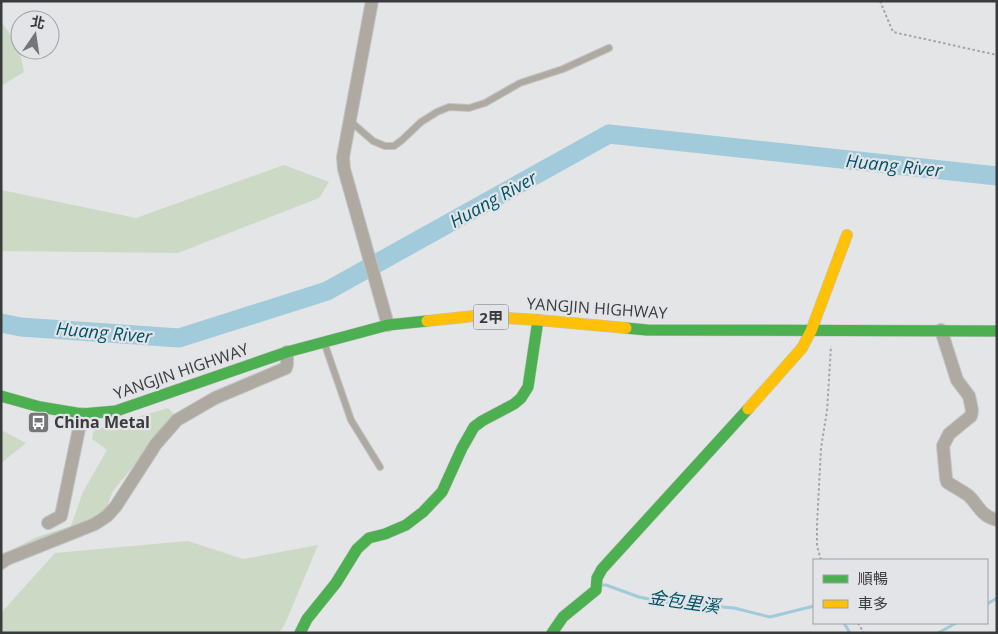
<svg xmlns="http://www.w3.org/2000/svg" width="998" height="634" font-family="'Open Sans','Noto Sans TC',sans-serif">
<rect width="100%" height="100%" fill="#e3e5e7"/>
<path fill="#cbd9c5" d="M1,21L19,48L24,72L1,86Z
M284,165L329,182L319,198L178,253L1,251V190L136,218Z
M168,408L174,414L162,431L113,491L104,513L1,562V555L37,537L71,526L83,492L107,450L92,439L94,430Z
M1,430L26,443L1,463Z
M188,541L243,559L318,545L285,624L279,633H1V613L55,553Z"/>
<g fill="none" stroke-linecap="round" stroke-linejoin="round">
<path stroke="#a1cada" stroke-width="3" d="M603,585H606L639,597L663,602L734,608L770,617L814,606
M987,604L997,598
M844,623L850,633
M938,633L956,623"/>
<path stroke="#a1cada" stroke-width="19" d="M1,323L21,327L179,338L327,291L609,134L997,176"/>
<defs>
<path id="lane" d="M350,121L373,141L385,146H394L402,140L421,122L437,112L449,107L469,108L485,103L520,83L563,69L609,48
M325,345L351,420L380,467"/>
<path id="street" d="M372,1L343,157L344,169L388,325
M941,330L957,380L969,396L972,410L971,416L949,434L943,446L946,478L947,482C954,487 963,491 969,496C979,506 981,516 997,520
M48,523L61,516L82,414
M1,563L7,559L95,524L107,516L116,506L156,444L177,420L215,398L286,368L287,364V352"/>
<path id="fast" d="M626,328L647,330L997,331
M1,396L40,407L82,414L116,411L287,352L388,325L427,321
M300,633L307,619L336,583L357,549L369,538L385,534L406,525L423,512L442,492L462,448L474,427L482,421L514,404L521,398L528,387L538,320
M552,633L563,617L596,590L597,578L602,569L748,409"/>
<path id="slow" d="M427,321L474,316L538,320L626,328
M748,409L802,348L811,331L847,235"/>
</defs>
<use href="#lane" stroke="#c2c3c4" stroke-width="8"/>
<use href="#street" stroke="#c2c3c4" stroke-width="14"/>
<use href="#fast" stroke="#c2c3c4" stroke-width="12"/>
<use href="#slow" stroke="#c2c3c4" stroke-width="12"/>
<path stroke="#a8a49e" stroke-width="2" stroke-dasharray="2.5 2.5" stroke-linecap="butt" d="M880,1L893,32L997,55
M821,560L817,546V525L821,448L827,411L831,346
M858,623L864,633"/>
<use href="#lane" stroke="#aeaaa1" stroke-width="6"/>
<use href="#street" stroke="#aeaaa1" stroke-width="12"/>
<use href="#fast" stroke="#4caf50" stroke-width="11"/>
<use href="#slow" stroke="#ffc107" stroke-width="11"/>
</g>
<defs>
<symbol id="bus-square" viewBox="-11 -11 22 22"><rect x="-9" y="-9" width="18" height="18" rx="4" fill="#757678" stroke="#e2e4e8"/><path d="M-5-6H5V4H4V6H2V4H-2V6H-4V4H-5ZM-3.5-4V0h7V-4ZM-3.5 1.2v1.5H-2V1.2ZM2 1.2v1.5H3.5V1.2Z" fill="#fff"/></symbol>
</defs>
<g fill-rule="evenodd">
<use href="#bus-square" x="26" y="410" width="25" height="25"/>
</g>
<g text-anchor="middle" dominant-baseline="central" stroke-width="4.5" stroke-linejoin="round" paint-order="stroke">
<rect fill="#e2e4e8" stroke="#6c6e70" stroke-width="1" x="473.5" y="304.5" width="35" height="25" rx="4"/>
<g font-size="15" font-weight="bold" fill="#3a3b3c">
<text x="491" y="317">2甲</text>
</g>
<g font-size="16" fill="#3a3b3c" stroke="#e2e4e8">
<text transform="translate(597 308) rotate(4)">YANGJIN HIGHWAY</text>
<text transform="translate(181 371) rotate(-19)">YANGJIN HIGHWAY</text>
</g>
<g font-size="16" font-weight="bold" fill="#3a3b3c" stroke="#e2e4e8" text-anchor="start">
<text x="54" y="422">China Metal</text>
</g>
<g font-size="18" font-style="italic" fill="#005369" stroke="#e2e4e8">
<text transform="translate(894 165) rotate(6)">Huang River</text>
<text transform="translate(493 199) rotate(-29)">Huang River</text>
<text transform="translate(104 332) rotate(5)">Huang River</text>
<text transform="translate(684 601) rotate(8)">金包里溪</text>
</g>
</g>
<rect width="998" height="634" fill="none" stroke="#3a3b3c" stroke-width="5"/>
<rect x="813" y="559" width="175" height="65" fill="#e2e4e8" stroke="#9fa0a3"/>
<rect x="823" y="575" width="25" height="8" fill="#4caf50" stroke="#9fa0a3"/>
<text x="858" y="584" font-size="15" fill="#3a3b3c">順暢</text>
<rect x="823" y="600" width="25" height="8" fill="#ffc107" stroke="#9fa0a3"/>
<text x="858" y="609" font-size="15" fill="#3a3b3c">車多</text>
<g transform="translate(35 35) rotate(13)"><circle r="24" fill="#e2e4e8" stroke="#9fa0a3"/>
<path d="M0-4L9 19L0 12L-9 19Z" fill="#757678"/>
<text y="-8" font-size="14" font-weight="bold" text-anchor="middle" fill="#3a3b3c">北</text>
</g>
</svg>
